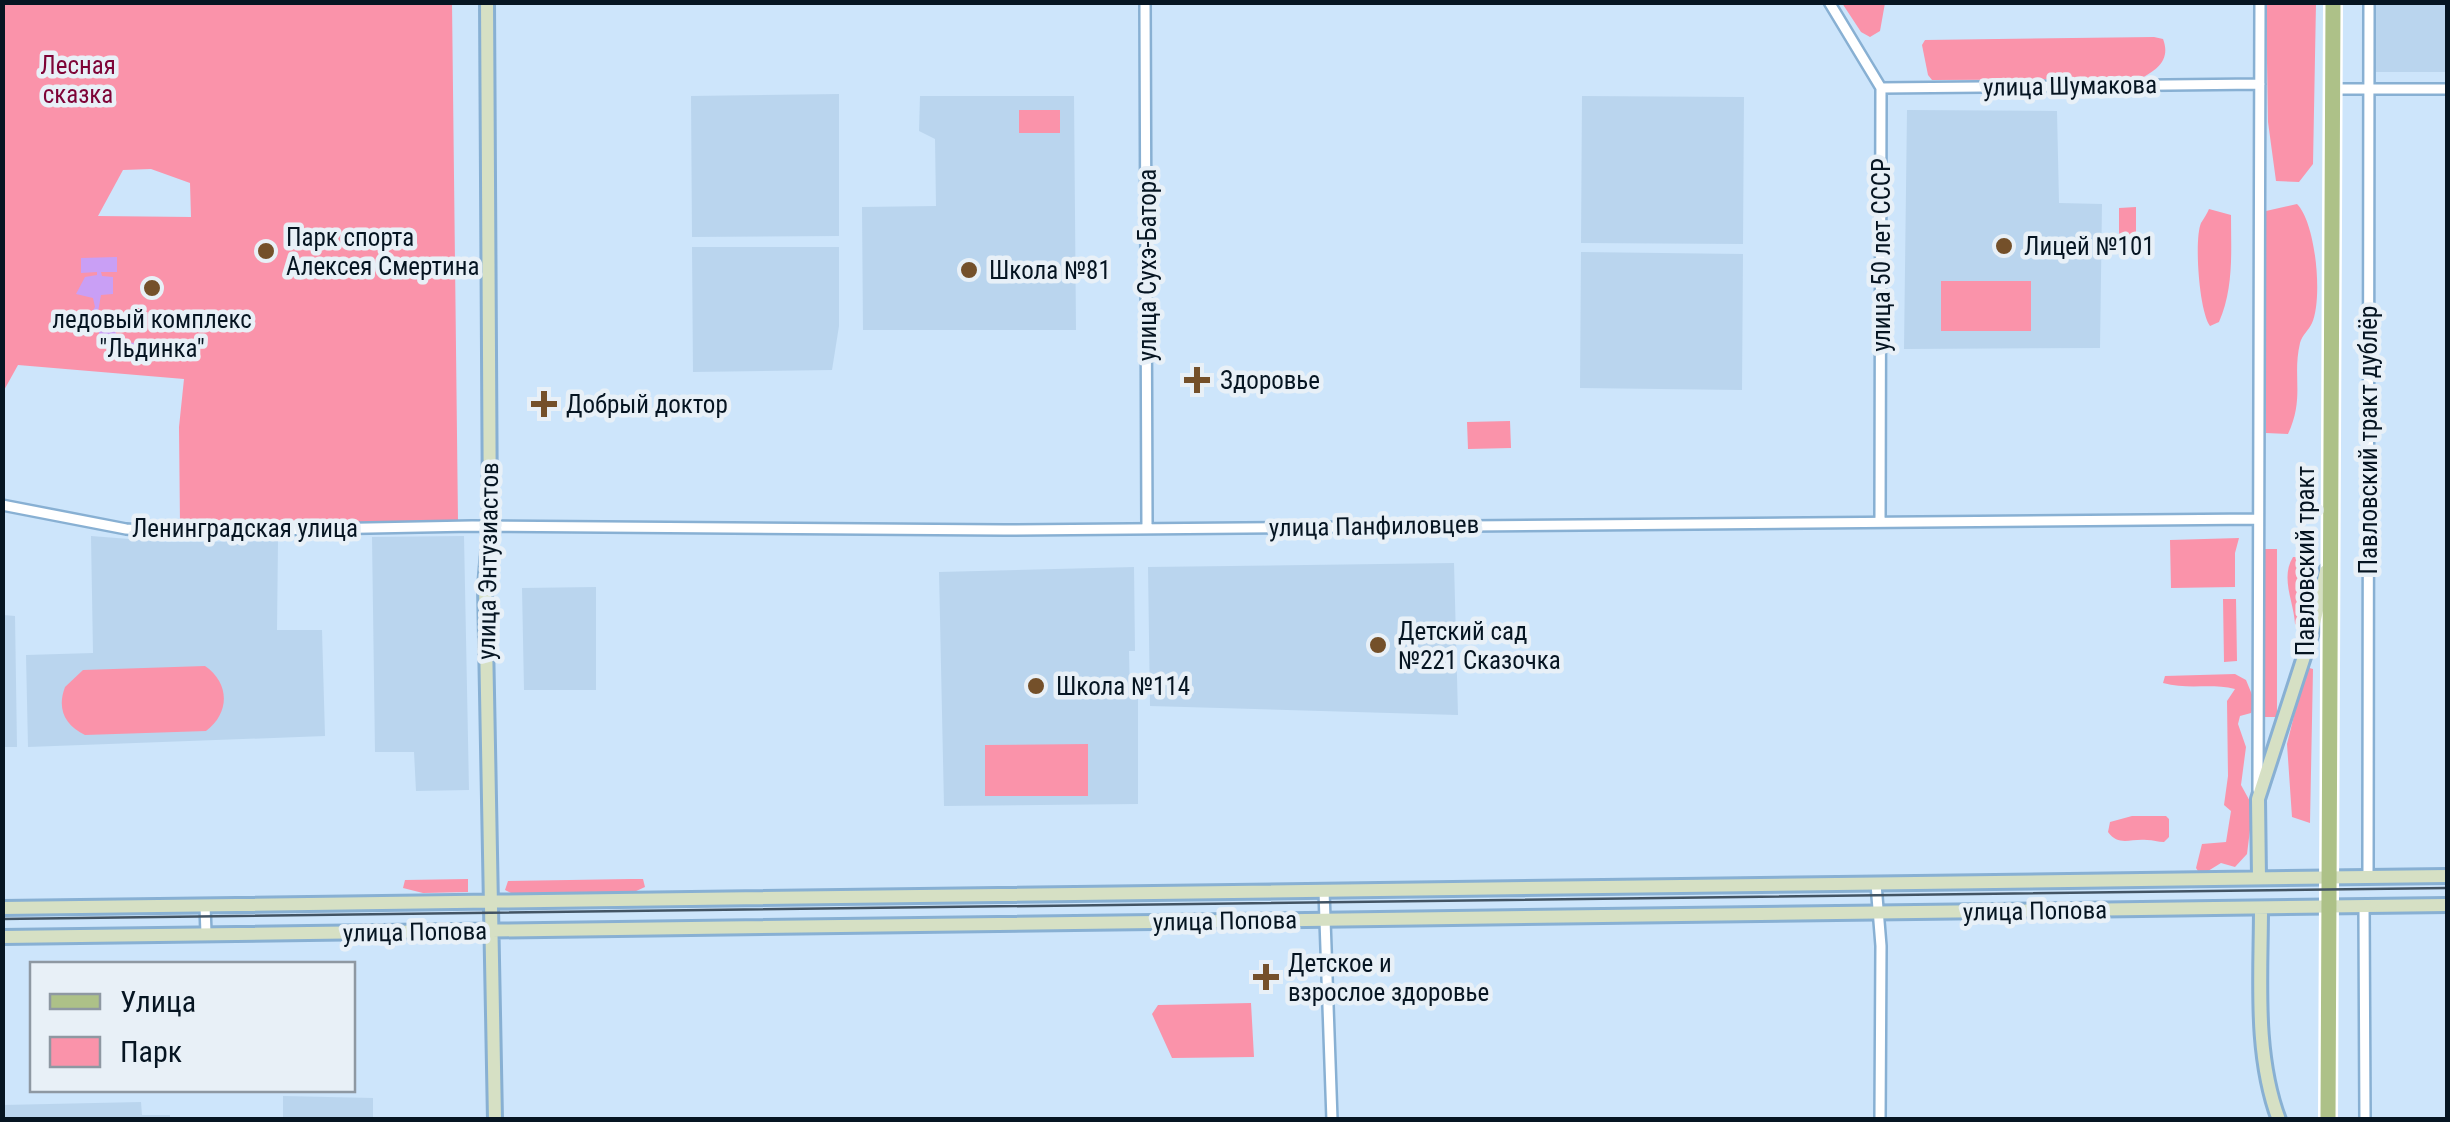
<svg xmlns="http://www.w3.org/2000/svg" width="2450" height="1122" font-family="'Roboto Condensed',sans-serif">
<rect width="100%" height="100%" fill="#cde5fb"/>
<path fill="#bad5ee" d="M2371,3H2447V72H2370Z
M839,94V236L692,237L691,96Z
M920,96H1074L1076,330H863L862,207L936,206L935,139L919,131Z
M1582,96L1744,97L1743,244L1581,243Z
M1907,110L2057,111L2059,203L2102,204L2100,348L1904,349Z
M692,247H839V326L832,370L693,372Z
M1581,252L1743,254L1742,390L1580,388Z
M91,536L168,542L278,541L277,630H322L325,736L28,747L26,655L93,653Z
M464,536L469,790L416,791L414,752H375L372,537Z
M1454,563L1458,715L1150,706L1148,567Z
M1134,567L1135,651H1129L1130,699H1138V804L944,806L939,572Z
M596,587V690H524L522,588Z
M3,615L15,616L17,747H3Z
M283,1096L373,1098V1119H283Z
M141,1102L142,1115H170V1119H3V1105Z"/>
<path fill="#fa93aa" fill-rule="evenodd" d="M3,3H452L458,521L180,525L179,427L184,379L18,365L3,392ZM151,169L190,183L191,217L98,216L123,170Z
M1842,3H1885L1880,31L1870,37L1861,32Z
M2266,3H2316L2313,164L2299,182L2276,181L2268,122Z
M2154,37L2163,39C2171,60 2157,70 2140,79L1932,80L1928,75L1922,45L1925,40Z
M1019,110H1060V133H1019Z
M2297,204C2316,223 2323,299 2312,323C2309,330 2302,335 2300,343C2292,377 2305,397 2288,434L2266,433V211Z
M2136,207V247L2119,248V208Z
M2209,209L2231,215C2231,251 2234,288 2219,322L2210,326C2199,311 2194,239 2201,223C2204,218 2207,214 2209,209Z
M1941,281H2031V331H1941Z
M1510,421L1511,448L1468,449L1467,422Z
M2239,538L2235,553V587L2171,588L2170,540Z
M2264,549H2277V717H2264Z
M2293,557H2303C2313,579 2312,602 2308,626L2303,628L2295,624C2294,602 2280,578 2293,557Z
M2223,599H2236L2237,661L2224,662Z
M205,666C230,683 230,713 206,731L85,735C64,725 57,708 65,687L83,670Z
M2306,667L2313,669L2310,823L2292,817L2287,744Z
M2235,674L2246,680L2255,702L2251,713L2240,716L2238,724L2246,747L2241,785L2252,805V814L2247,854L2235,867L2221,863L2208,871H2198L2196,868L2202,844L2226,842L2231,811L2224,805L2228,776L2227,701L2235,689C2211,683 2188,690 2163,683L2165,676Z
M1088,744V796H985V745Z
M2132,816H2166L2169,819V837L2164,842C2158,842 2153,840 2147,840C2131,838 2119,847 2108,832L2110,822Z
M468,879V892L423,893L403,888L405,880Z
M631,879H643L645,887L634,892L513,894L505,890L508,881Z
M1251,1003L1254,1057L1172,1058L1152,1014L1158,1005Z"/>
<path fill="#c99ff5" d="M117,257V272H101L102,276L113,277V294L101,295L98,312L114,315L117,342L138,343V356L109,357V343L99,342V322L87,319L95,307L93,298L76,294L85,277L97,275V272L81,273V258Z"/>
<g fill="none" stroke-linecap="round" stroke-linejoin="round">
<defs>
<path id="street" d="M1145,2L1147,528
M1829,2L1881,88L1880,522
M1881,88L2260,84
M2332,89H2448
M2,505L126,529L168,532L472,526L1004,530L2258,519
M2258,790L2260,2
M2368,877L2369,2
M1876,884L1881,946L1880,1120
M1324,891L1332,1120
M205,905L206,934
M2364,906L2365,1120"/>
<path id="secondary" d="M487,2L490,528L485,586L495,1120
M2259,878L2258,799L2312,632L2326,571
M2,908L2448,876
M2261,908C2261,977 2254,1054 2279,1120
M2,937L2448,905"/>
<path id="primary" d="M2328,1120L2333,2"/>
</defs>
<use href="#street" stroke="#88b0d3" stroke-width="14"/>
<use href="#secondary" stroke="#88b0d3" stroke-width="18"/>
<use href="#primary" stroke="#fff" stroke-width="20"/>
<use href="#street" stroke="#fff" stroke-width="9"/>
<use href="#secondary" stroke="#d6e0c4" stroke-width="12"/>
<use href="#primary" stroke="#adc188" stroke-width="15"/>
<path stroke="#425464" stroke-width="2.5" d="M2,919L2448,888"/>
</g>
<g fill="#74502a" stroke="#e8f0f7" stroke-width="4">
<circle cx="2004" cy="246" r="10"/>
<circle cx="266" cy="251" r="10"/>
<circle cx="969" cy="270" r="10"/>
<circle cx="152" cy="288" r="10"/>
<path d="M1192 365h10v10h10v10h-10v10h-10v-10h-10v-10h10z"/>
<path d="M539 389h10v10h10v10h-10v10h-10v-10h-10v-10h10z"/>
<circle cx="1378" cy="645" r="10"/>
<circle cx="1036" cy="686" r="10"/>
<path d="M1261 962h10v10h10v10h-10v10h-10v-10h-10v-10h10z"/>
</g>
<g text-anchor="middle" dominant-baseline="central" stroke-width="9" stroke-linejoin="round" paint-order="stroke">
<g font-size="25" fill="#7e0437" stroke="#e8f0f7">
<text x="78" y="65">Лесная<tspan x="78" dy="29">сказка</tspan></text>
</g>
<g font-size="25" fill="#061522" stroke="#e8f0f7">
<text transform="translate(2070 86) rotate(-1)">улица Шумакова</text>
<text transform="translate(1881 255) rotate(-90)">улица 50 лет СССР</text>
<text transform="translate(1147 265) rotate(-90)">улица Сухэ-Батора</text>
<text transform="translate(2368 440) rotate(-90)">Павловский тракт дублёр</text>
<text transform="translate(1374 526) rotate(-1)">улица Панфиловцев</text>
<text x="245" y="528">Ленинградская улица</text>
<text transform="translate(488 561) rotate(-89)">улица Энтузиастов</text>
<text transform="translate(2305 561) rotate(-90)">Павловский тракт</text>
<text transform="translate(2035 911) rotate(-1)">улица Попова</text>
<text transform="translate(1225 921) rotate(-1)">улица Попова</text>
<text transform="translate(415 932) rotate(-1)">улица Попова</text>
</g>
<g font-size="25" fill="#061522" stroke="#e8f0f7" text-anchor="start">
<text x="286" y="237">Парк спорта<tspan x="286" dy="29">Алексея Смертина</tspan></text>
<text x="2024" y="246">Лицей №101</text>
<text x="989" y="270">Школа №81</text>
<text x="152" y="319" text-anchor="middle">ледовый комплекс<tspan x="152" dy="29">"Льдинка"</tspan></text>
<text x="1220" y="380">Здоровье</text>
<text x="566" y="404">Добрый доктор</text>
<text x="1398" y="631">Детский сад<tspan x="1398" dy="29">№221 Сказочка</tspan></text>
<text x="1056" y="686">Школа №114</text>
<text x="1288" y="963">Детское и<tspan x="1288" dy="29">взрослое здоровье</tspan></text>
</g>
</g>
<rect width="2450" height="1122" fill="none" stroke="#061522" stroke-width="10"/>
<rect x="30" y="962" width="325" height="130" fill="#e8f0f7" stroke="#8e98a2" stroke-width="2.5"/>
<rect x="50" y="994" width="50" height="15" fill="#adc188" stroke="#8e98a2" stroke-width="2.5"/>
<text x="120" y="1012" font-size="30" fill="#061522">Улица</text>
<rect x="50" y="1037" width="50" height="30" fill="#fa93aa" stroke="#8e98a2" stroke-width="2.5"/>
<text x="120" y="1062" font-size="30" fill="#061522">Парк</text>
</svg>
